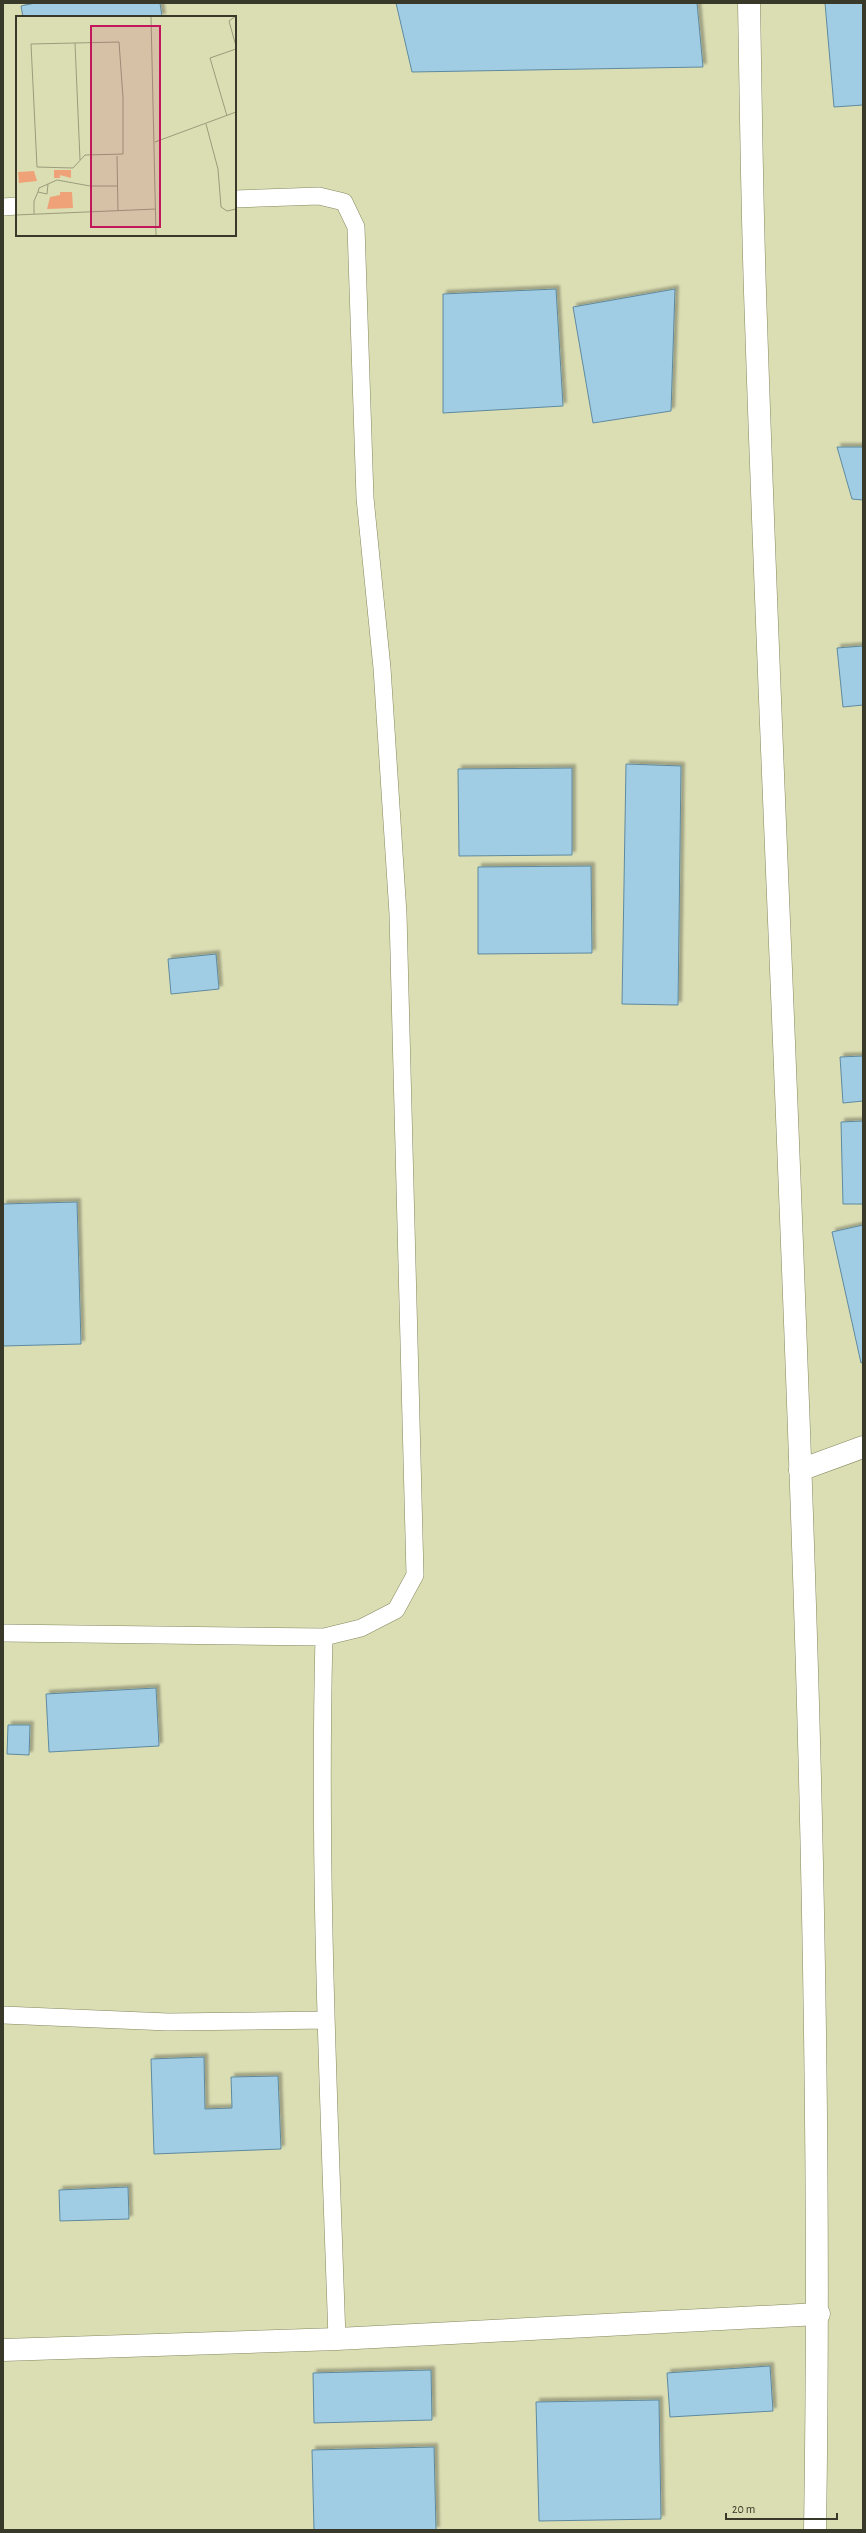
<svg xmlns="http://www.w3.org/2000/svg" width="866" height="2533" font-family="'Alegreya Sans',sans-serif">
<defs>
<filter id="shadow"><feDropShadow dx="3.5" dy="-3.5" stdDeviation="1" flood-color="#0004"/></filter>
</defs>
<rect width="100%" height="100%" fill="#dbdeb3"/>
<path fill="#a0cde4" stroke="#5f8a9f" filter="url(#shadow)" d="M35,3H160L162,17H23L21,6Z
M396,3H697L703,67L412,72Z
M825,3H863V105L834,107Z
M556,289L563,406L443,413V294Z
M675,289L671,411L593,423L573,307Z
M837,447H863V500L852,499Z
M863,646V705L843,707L837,648Z
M626,764L681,766L678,1005L622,1004Z
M572,768V855L459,856L458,769Z
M591,866L592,953L478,954V867Z
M216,954L219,989L171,994L168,959Z
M863,1056V1101L843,1103L840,1057Z
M863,1121V1204H843L841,1122Z
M77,1202L81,1344L3,1346V1204Z
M863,1225V1362L861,1363L832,1232Z
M156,1688L159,1746L49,1752L46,1694Z
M8,1725H30L29,1755L7,1754Z
M204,2057L205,2109L232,2108L231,2077L278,2076L281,2149L154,2154L151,2059Z
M128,2187L129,2219L60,2221L59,2190Z
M770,2366L773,2411L670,2417L667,2373Z
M431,2370L432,2420L314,2423L313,2373Z
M659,2400L661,2519L539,2521L536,2402Z
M434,2447L436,2530H314L312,2450Z"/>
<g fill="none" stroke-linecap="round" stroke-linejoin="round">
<defs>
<path id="service" d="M3,207L17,206
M3,1633L324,1637L361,1628L396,1610L415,1575L398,914L382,668L365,498L356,227L344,202L319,196L235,199
M324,1637C318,1871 329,2105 337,2339
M3,2015L168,2022L326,2020"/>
<path id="minor" d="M800,1470L863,1447
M3,2350L337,2339L819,2314"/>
<path id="tertiary" d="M749,3C751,109 752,215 756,321C780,1057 827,1793 815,2530"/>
</defs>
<use href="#service" stroke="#85875f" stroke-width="18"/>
<use href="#minor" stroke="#85875f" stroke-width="23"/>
<use href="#tertiary" stroke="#85875f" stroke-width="23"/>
<use href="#service" stroke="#fff" stroke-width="17"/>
<use href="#minor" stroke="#fff" stroke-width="22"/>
<use href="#tertiary" stroke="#fff" stroke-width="22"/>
</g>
<g transform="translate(16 16)">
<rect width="220" height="220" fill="#dbdeb3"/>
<path d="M38,154H55V162L44,159V162H38ZM18,155L21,165L3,167L2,156ZM44,176H56L57,192L31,193L34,181L44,179Z" fill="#efa277"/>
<path fill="none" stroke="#9a9c7b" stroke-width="1" d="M135,0L140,220M220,0L213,5L220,30M103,26L107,82V138L69,139L57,152L21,151L15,28ZM59,27L64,144M211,100L194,42L220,33M190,108L202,153L205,191L211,195L220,193M139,126L220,96M101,140L102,195M32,168L31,178L22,176L23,172L41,164L74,170H101M18,198V185L22,176M0,199L140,193"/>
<path fill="#c2185b" fill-opacity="0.15" stroke="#c2185b" stroke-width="2" d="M75,10H144V211H75Z"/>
<rect width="220" height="220" fill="none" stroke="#383928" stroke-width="2"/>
</g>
<rect width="866" height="2533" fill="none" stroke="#383928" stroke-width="8"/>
<path d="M726 2513v6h111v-6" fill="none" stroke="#383928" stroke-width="2"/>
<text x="732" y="2513" font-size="12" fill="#383928" stroke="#dbdeb3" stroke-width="3" paint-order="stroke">20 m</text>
</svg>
